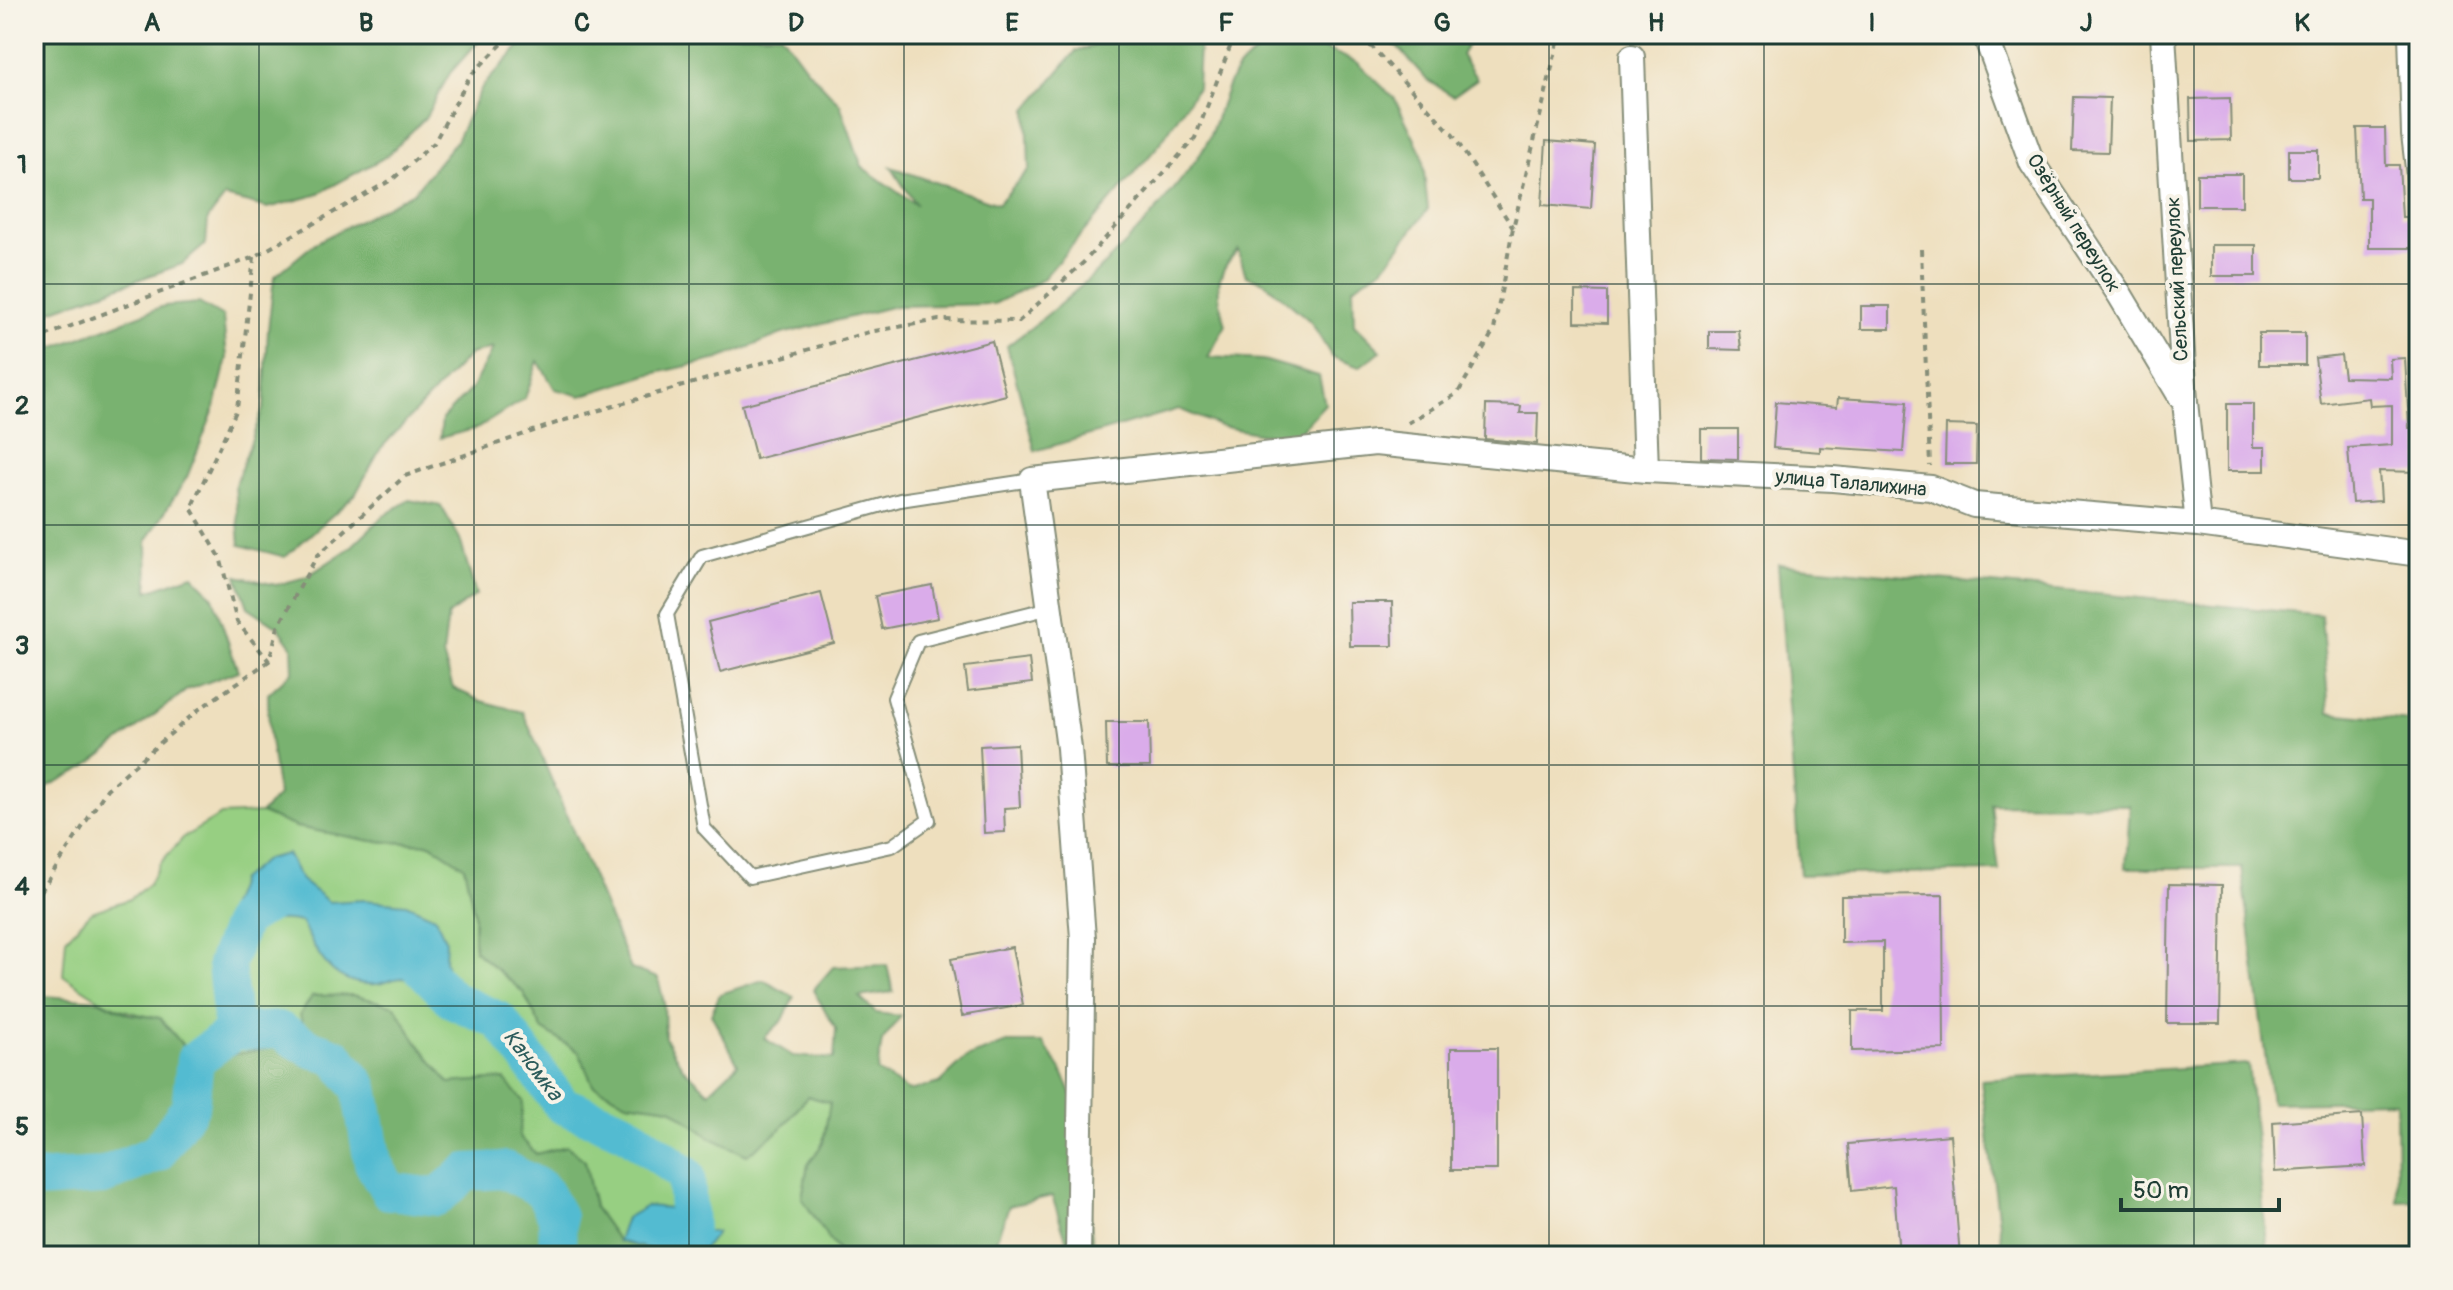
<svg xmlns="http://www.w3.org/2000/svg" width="2453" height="1290" font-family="Pangolin,sans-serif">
<rect width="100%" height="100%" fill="#f7f3e8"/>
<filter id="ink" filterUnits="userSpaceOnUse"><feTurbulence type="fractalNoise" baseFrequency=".0125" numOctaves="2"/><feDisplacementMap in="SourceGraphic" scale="16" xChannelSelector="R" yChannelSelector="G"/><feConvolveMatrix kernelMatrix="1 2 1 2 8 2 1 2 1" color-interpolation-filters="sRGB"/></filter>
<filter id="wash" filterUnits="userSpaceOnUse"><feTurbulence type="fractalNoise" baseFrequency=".006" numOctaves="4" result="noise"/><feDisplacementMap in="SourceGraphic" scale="32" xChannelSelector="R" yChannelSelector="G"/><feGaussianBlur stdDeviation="1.8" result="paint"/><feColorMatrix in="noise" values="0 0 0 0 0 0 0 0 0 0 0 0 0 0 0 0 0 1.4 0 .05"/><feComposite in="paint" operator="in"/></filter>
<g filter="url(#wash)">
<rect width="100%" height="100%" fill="#eedfbe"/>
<path fill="#97cf82" stroke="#5b865b" stroke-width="2" d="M261,813L296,827L372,841L430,844L464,866L474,912V950L523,992L542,1029L579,1052L593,1085L628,1102L671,1108L711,1138L781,1129L808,1096L830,1103L823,1143L808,1165L802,1198L828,1238L843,1256H655L656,1251L618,1241L594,1207L585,1161L567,1146L536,1154L519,1136L505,1080L449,1083L416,1041L395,1006L312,1049L277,1047L209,1070L195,1060L160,1018C116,1012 98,1000 63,975L66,938L91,912L130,899L149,884L160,863L184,837L221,815Z"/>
<path fill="#79b270" stroke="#4c7852" stroke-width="2" d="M34,34H485L450,73L425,118L387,156L316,195L268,208L225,197L208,219L206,244L182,264L34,317Z
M536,34H781L807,69L840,104L862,167L916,205L891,167L998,204L1029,169L1027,109L1076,51L1113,41L1117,34H1190L1199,45L1197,88L1159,145L1042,280L994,304L895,306L782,334L719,359L647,375L581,396L555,389L538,361L525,398L478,428L440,438L442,419L472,388L493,348L470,354L381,448L355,495L285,557L240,545L235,485L264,406L268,330L274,277L315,243L414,192L456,141L482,87L520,46Z
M1375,34H1474L1461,55L1477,79L1453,96L1426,79L1398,47Z
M1308,42L1357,62L1395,99L1422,154L1428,209L1384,267L1353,287L1354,324L1381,351L1359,367L1332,357L1310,321L1264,282L1246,276L1238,250C1213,276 1216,292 1226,325L1208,357L1263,360L1319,376L1325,404L1298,433L1262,434L1220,426L1179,409L1035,451L1007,346C1080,292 1149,227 1201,153C1216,132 1223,83 1241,65C1260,44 1281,43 1308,42Z
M199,303L223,317L227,358L215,407L187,477L147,540L148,591L193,575L213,597L238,671L187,690L86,767L37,792L47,827L34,841V355L164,306Z
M409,500L441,506L460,539L476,595L448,615L443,655L453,688L481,701L523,712L631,969L658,978L664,1003L665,1038L683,1068L709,1092L738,1064L711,1014L720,994L763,980L794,997L783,1020L764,1038L793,1056L834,1059L836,1029L813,990L833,967L887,965L893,992L859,997L876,1013L901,1016L882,1041L877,1071L909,1091L940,1083L966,1058L1007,1043H1043L1061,1070L1077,1105L1094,1256H1069L1068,1245L1052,1196L1009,1206L994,1246L1004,1256H843L828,1238L802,1198L808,1165L823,1143L830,1103L808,1096L781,1129L747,1155L711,1138L671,1108L627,1102L593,1085L579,1052L542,1029L523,992L474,950V912L464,866L430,844L372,841L296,827L261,813L278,796L269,732L268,694L293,671L292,646L278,627L248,607L237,576L276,585L306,577L350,548L382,517Z
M1778,564L2321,615L2329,713L2419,722V1200L2397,1201L2396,1101L2271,1103L2242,868H2126L2130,805L1991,804L1999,871L1800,875Z
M353,995L395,1006L416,1041L449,1083L504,1079L523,1101L519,1136L536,1154L567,1146L585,1161L594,1207L618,1241L657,1251L655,1256H34V999L44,996L98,1000L129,1014L160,1018L195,1060L209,1070L231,1055L277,1047L312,1049L300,1015L312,996Z
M2248,1064L2268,1254L2003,1255L1981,1080Z"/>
<path fill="#53bbd1" stroke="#397c82" stroke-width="2" d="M287,854L301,880L329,902L364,900L406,904L435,917L446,941L445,960L453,999C437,990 421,979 402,978C393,978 385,983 377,984C332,987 319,956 301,922C271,916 258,922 235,941L227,913L240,880L266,859Z
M647,1206L671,1208L689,1231L717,1232L698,1256H655L656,1251L618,1241L626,1218Z"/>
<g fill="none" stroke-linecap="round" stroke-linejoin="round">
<path stroke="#53bbd1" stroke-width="38" d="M418,964L453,1000L500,1021L562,1105L626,1131L686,1175L689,1231L680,1256
M233,1032L226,964L243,919L268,904
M34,1180L103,1176L157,1153L190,1107L195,1060L233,1032L279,1030L312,1049L336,1057L360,1088L373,1163L389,1191L437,1197L467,1172L505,1170L542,1189L557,1216L558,1256"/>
</g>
<g id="blocks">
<path fill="#daacea" d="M2074,97L2110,98L2108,152L2072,151Z
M2230,98L2231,140L2191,141L2190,99Z
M2357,128H2385L2386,165H2399L2402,217H2412V248H2369V198H2360Z
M1546,141L1595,145L1591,209L1542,205Z
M2289,150H2318V178H2289Z
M2197,174H2242V206H2197Z
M2211,245H2256V276H2211Z
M1575,291L1607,292V323L1575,322Z
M1861,306H1890V329H1861Z
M1709,331H1739L1741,350L1709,349Z
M2259,333H2305V365H2259Z
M992,341L1006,395L756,459L742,405Z
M2341,355L2344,377L2391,378L2390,359L2405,358L2409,428H2419V472L2379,471L2381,501L2352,503L2348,448L2392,445V405L2370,406L2369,398L2321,404L2315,358Z
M1838,398L1907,402L1903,452L1820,447V452L1773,448L1776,402L1837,407Z
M2227,404H2253V447H2265V471H2227Z
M1486,405L1521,406L1520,413H1538L1537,444L1485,439Z
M1946,425L1977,426L1976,464H1945Z
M1701,429H1738V459L1701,458Z
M932,585L938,618L882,629L875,596Z
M821,593L834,643L720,672L708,622Z
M1349,602H1392L1393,646H1350Z
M1029,659L1032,683L968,691L965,667Z
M1106,722H1149L1150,767H1107Z
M1017,744L1020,807L1004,808L1005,832L984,833L980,746Z
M2169,884L2222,885L2220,1023H2167Z
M1943,895L1944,1049L1852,1051V1011H1883V942L1841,943V896Z
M1012,947L1023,1005L962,1016L951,959Z
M1451,1048H1497V1170H1451Z
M2362,1115L2365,1166L2275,1172L2273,1122Z
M1950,1135L1960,1256H1899L1894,1186L1852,1191L1848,1144Z"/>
</g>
</g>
<g filter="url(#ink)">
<use href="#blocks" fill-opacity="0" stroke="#868e79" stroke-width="2"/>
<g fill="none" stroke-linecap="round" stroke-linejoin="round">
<defs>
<path id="lane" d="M1032,480L900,500L702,556L667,614L704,828L750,877L892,846L929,820L894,698L918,641L1050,608"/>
<path id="street" d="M1985,34L2032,163L2120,295L2181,397
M2163,34L2185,402L2198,524
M2411,34L2414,134L2419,176
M1632,57L1646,470
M1078,1256L1083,938L1069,748L1032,480L1375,443L1646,470L1833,479L1931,488L1974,505L2198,524L2419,554"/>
</defs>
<use href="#lane" stroke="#868e79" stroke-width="16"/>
<use href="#street" stroke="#868e79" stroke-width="28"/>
<path stroke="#868e79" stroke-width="4" stroke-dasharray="6 6" stroke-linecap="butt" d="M1323,34L1372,47L1453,135L1513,228
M1921,249L1930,466
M254,257L237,409L191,508L220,557L237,622L269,661
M34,340L254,257L393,179L434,143L470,76L512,34
M1408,423L1458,393L1494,330L1513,228L1560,34
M34,902L107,789L198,710L269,661L278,627L317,556L405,476L562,421L869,332L939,320L1019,321L1084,262L1195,138L1235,34"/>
<use href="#lane" stroke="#fff" stroke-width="12"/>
<use href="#street" stroke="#fff" stroke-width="24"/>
</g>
</g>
<path fill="none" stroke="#1f3d34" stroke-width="2" stroke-opacity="0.55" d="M259,34V1256M474,34V1256M689,34V1256M904,34V1256M1119,34V1256M1334,34V1256M1549,34V1256M1764,34V1256M1979,34V1256M2194,34V1256M34,284H2419M34,525H2419M34,765H2419M34,1006H2419"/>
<g text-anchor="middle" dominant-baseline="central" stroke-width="8" stroke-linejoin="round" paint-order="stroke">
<g font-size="20" fill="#1f3d34" stroke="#f7f3e8">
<text transform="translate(2074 223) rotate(58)">Озёрный переулок</text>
<text transform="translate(2177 279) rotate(-93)">Сельский переулок</text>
<text transform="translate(1851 483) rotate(5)">улица Талалихина</text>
</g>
<g font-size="22" font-style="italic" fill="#2c5c5b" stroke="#f7f3e8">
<text transform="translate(533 1065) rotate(53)">Каномка</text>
</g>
</g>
<rect width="2453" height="1290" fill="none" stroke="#f7f3e8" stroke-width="88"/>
<path d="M2121 1198v12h158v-12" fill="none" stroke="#1f3d34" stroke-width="4"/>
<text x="2133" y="1198" font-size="24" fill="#1f3d34" stroke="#f7f3e8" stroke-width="6" paint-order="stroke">50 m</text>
<rect x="44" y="44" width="2365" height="1202" fill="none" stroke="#1f3d34" stroke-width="3"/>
<g font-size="26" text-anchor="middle" font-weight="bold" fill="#1f3d34">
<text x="152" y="31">A</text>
<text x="366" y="31">B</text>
<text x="582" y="31">C</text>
<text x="796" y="31">D</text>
<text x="1012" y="31">E</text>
<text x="1226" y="31">F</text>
<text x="1442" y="31">G</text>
<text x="1656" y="31">H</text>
<text x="1872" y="31">I</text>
<text x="2086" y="31">J</text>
<text x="2302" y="31">K</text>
<text x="22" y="173">1</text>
<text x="22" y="414">2</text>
<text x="22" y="654">3</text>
<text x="22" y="895">4</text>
<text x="22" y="1135">5</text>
</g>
</svg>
